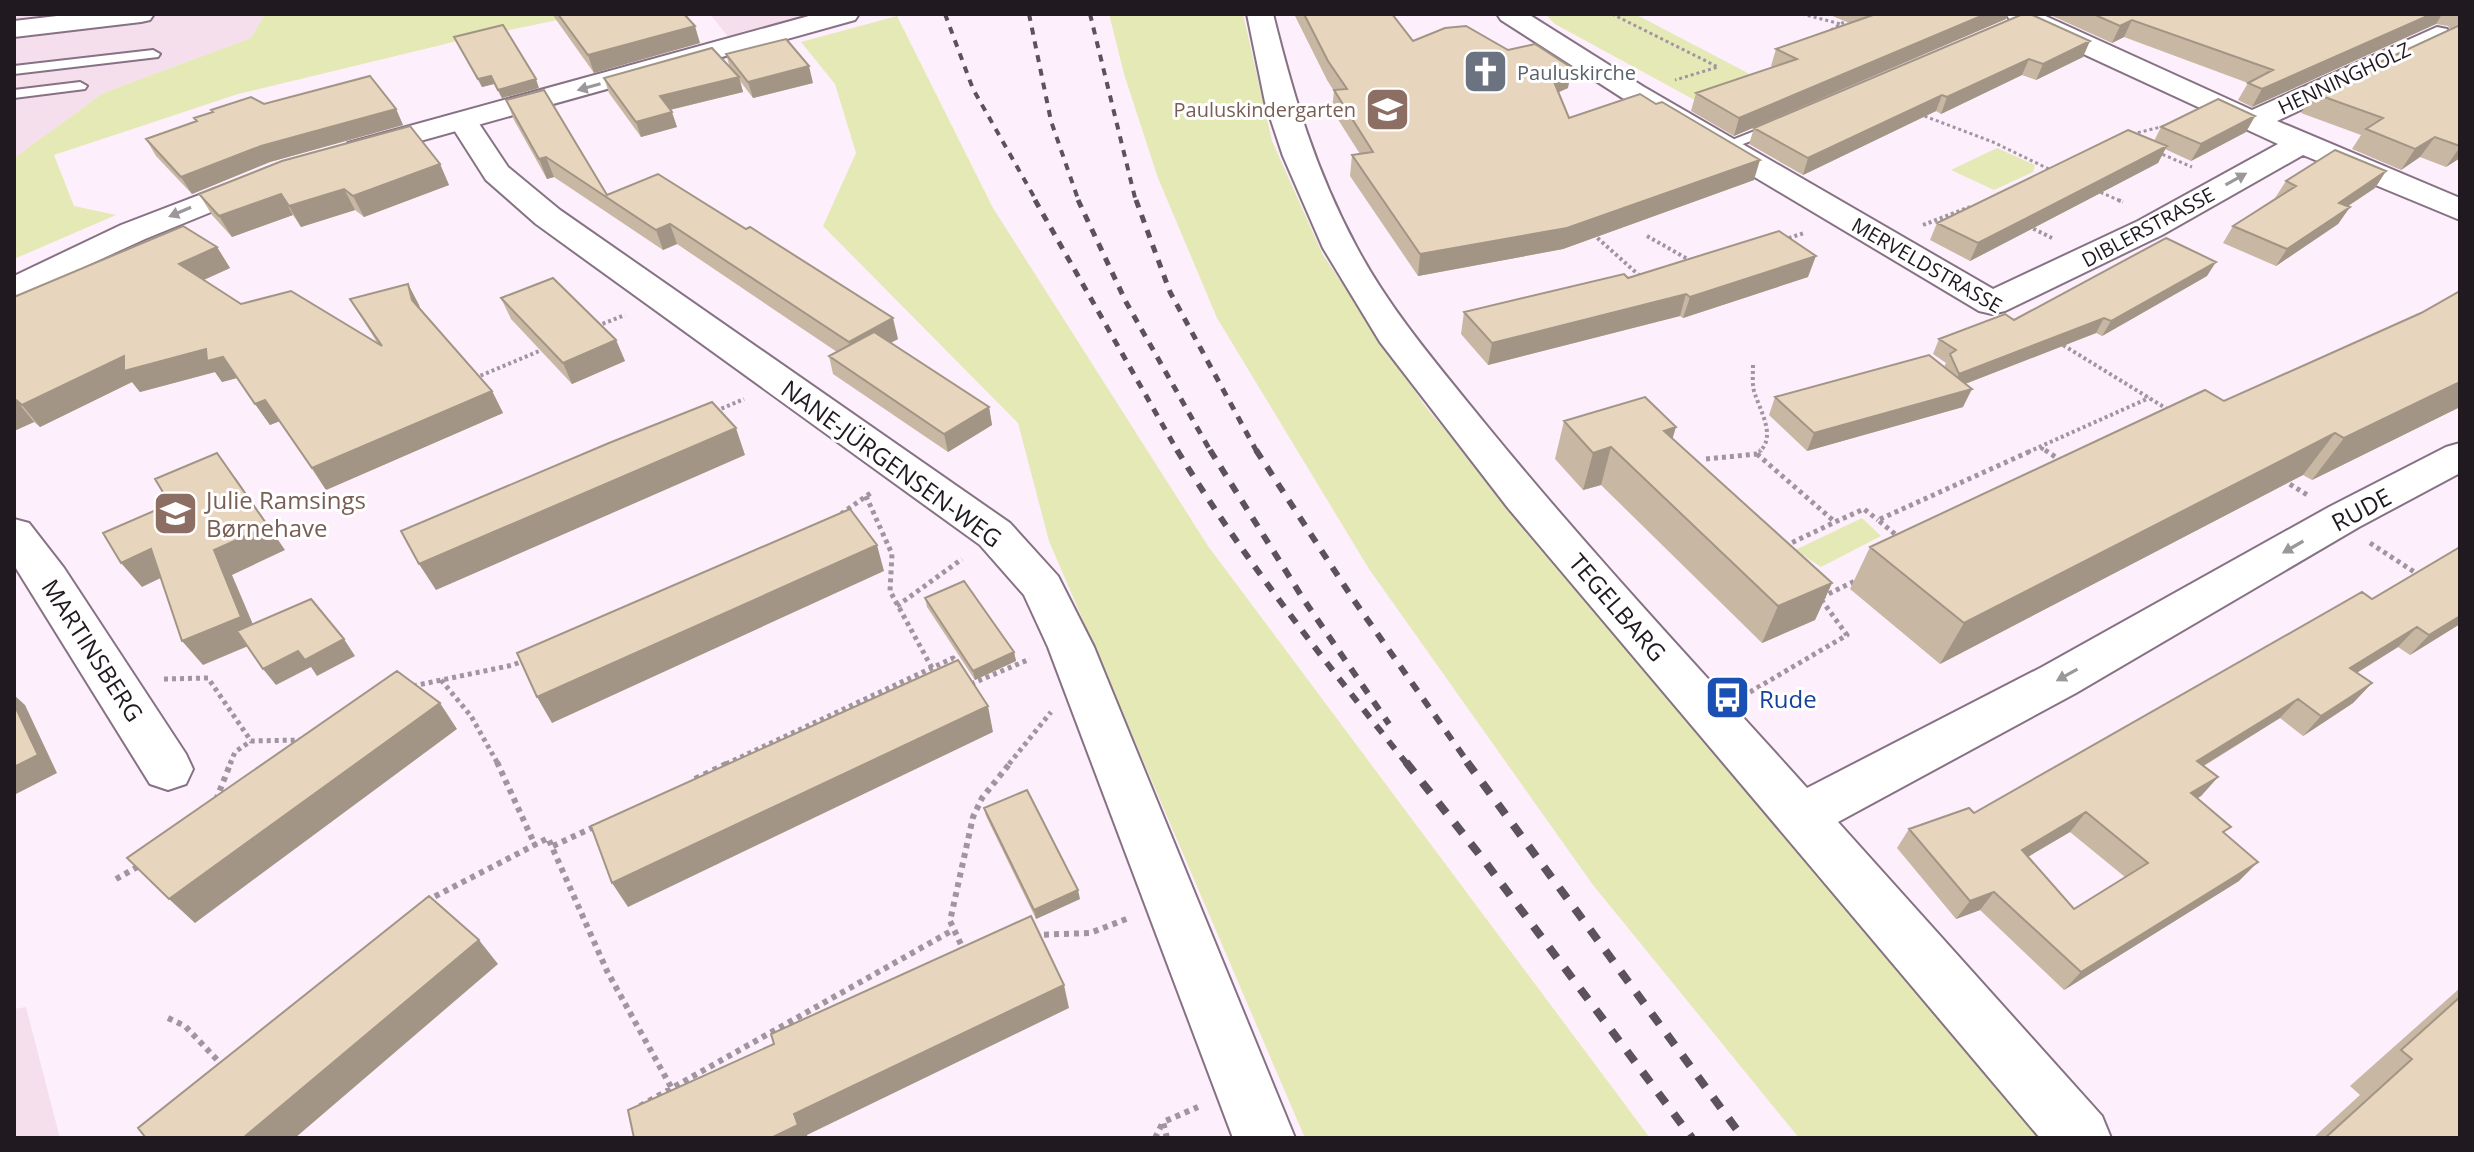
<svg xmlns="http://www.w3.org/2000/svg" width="2474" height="1152" font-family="'Open Sans',sans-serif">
<rect width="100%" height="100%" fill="#fdeffc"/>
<path fill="#f5dfed" d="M14,14H265L251,38L103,93L14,158Z
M710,14H815L729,38Z
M26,1007L60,1138H14V1009Z"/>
<path fill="#e4e9b6" d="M265,14H587L470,38L238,94L54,155L74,206L116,215L14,259V158L103,93L251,38Z
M1109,14H1243L1272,141L1323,255L1425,406L2041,1138H1799L1593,885L1369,569L1217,318L1158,178L1124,74Z
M1545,14H1635L1763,81L1700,103L1555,24Z
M897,16L993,208L1208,546L1650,1138H1305L1049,541L1018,423L823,226L856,153L835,84L801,42Z
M1997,148L2035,165L2033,172L1994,190L1951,170Z
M1862,518L1881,536L1821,567L1795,550Z"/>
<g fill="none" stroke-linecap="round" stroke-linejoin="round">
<defs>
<path id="lane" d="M153,50L160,54L158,57L14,74V66Z
M80,82L87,86L85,89L14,98V90Z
M1777,122L1784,126L1782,129L1730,149H1720L1717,146Z"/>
<path id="street" d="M74,14H154L150,20L141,22L14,37V21Z
M1247,14H1273C1294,98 1315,169 1356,246C1391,312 1441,369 1487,426C1589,551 1700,669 1807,788L2042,667L2329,507L2446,447L2460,443V473L2359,527L2076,693L1838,822L2102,1116L2111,1138H2040L1508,508L1380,342L1323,248L1283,156L1265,102Z
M1497,14H1528L1644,87L1993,289L2138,221L2278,144L2010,20L2006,14H2041L2252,110L2437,27L2447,29L2450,35L2447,41L2277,121L2460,198V220L2303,155L2162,235L2005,311L1992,314L1979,311L1624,99L1501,20Z
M464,113L474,116L508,167L560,210L1010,523L1058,576L1094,647L1295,1138H1233L1048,647L1024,595L980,545L536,224L486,180L449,122L454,116Z
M14,519L29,523L64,568L186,754L193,769L186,784L168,790L150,784L14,565Z"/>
<path id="secondary" d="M816,14H859L855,20L370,155L359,158L348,155L344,149L348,143Z
M259,172L270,174L275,181L270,188L145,239L14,299V276L121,225Z"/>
</defs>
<use href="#lane" stroke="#867284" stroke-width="4"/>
<use href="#street" stroke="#867284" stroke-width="4"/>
<use href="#secondary" stroke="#867284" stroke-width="4"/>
<path stroke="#a195a0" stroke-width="3" stroke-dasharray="3 3" stroke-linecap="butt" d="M1612,14L1718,67L1675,80
M1802,14L1841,24
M1831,30L1857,14
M1919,114L1993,142L2053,171
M2132,134L2165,126
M2157,152L2192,167
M2095,190L2123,202"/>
<path stroke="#a195a0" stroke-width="4" stroke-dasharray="3 3" stroke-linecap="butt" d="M2118,200L2123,202
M1923,225L1970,207
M2028,226L2052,238
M1593,234L1642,278
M1647,236L1693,262
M1783,240L1804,233
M597,326L625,315
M2058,342L2172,412
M1753,365C1753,374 1752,383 1754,391C1760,411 1777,437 1759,452
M475,378L544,349
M716,411L744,399
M2041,448L2048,452
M2028,452L2149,398"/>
<path stroke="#a195a0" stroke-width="5" stroke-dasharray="4 4" stroke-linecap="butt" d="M2045,450L2063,462
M1757,454L1835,522L1864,509L1878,520
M1706,459L1757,454L1761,450
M2283,480L2309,496
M866,496L892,554L890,591L932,668
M841,514L872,492
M1901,539L1878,520L2033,450
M2370,543L2422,577
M1785,546L1835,522
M897,606L962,559
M164,679L208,678L251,741L301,740
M441,680L471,716L498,764
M971,684L1030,659
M413,686L513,665L527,659
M1750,692L1847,635L1820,598L1859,579
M230,764L235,752L251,741
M726,764L953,658L958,666
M1009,764L1051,712"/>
<path stroke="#a195a0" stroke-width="6" stroke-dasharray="5 5" stroke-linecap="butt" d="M497,762L535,845
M695,779L730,762
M216,800L231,762
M553,846L596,826
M116,879L141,865
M426,901L548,838L607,971L671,1087
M1034,935L1090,933L1129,918
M965,953L950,921L973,817L982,798L1011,762
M168,1018L185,1026L221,1064
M640,1106L953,930
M1155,1138L1163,1122
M1167,1138L1163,1122L1198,1107"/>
<use href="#lane" fill="#fff" fill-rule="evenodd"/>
<use href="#street" fill="#fff" fill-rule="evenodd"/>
<use href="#secondary" fill="#fff" fill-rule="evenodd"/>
<path stroke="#5c525b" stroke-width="4" stroke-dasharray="7 7" stroke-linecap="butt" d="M945,14L973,89L1037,202
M1029,14L1051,121L1079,202
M1090,14L1136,202"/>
<path stroke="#5c525b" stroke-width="5" stroke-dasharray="8 8" stroke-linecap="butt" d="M1035,200L1178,452
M1078,200L1126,302L1211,452
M1136,200L1170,292L1257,452"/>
<path stroke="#5c525b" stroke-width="6" stroke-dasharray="10 10" stroke-linecap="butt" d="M1177,450C1245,561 1326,663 1407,764
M1210,450L1304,600L1389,724
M1256,450L1353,599L1469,764"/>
<path stroke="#5c525b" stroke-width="8" stroke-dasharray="13 13" stroke-linecap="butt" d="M1406,762L1483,859L1692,1138
M1467,762L1743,1138"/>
</g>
<path fill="#c8b7a3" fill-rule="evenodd" d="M552,14H684L700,43L594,73Z
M1294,14H1392L1413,41L1568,88L1558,92L1569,118L1754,180L1563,249L1418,276L1350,176L1352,155L1360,154L1332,110L1334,91L1327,80Z
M1828,14H2008L2006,19L1734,136L1691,111L1696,93L1773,67L1771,66L1776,49L1849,23Z
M2023,14L2083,57L2036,80L2022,75L1941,114L1936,111L1803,175L1749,144L1754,128Z
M2048,14H2460V158L2446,167L2420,157L2401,170L2352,149L2361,135L2301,113L2313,93L2450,29L2448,26L2436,24L2252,107L2238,100L2248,83L2124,37L2112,43Z
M454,37L539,88L502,98L494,84L482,87Z
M726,54L813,83L753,98L740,81L743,92L670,110L677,127L641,137L609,93L604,78L730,68Z
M506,100L607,195L658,174L898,339L891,342L989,407L992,425L948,452L833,374L829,356L837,352L677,244L663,250L554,177L547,179L514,120Z
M264,104L396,109L403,125L270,162L192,194L156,156L146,139L195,121L194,118Z
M2255,116L2246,132L2191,161L2165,149L2158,163L1970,261L1930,240L1937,223L2154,141L2161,127Z
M440,164L449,185L364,217L355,210L301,227L293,215L232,237L212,215L199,194Z
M2386,171L2375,188L2348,206L2350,207L2338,224L2276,266L2223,243L2233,226L2275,198L2286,181Z
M217,247L230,268L204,280L241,304L378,344L350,299L408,284L419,305L420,310L492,391L503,413L326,490L280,421L270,425L237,378L222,382L215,372L140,392L132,382L40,427L34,422L14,431V297Z
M2207,276L2102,336L2096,333L1965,384L1963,407L1807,451L1769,415L1775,397L1944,367L1946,363L1933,354L1939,339L2014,320Z
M1808,277L1683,318L1680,316L1488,365L1461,334L1464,312L1628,278Z
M2460,291V407L2312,480L2303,475L1940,664L1850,589L1870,547L2224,401L2421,313Z
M501,298L616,340L625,361L572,384L511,319Z
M1564,421L1673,439L1832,583L1815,620L1762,643L1601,485L1583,490L1555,459Z
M925,598L1014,652L1016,661L975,680L927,607Z
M2372,599L2460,624L2410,655L2398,647L2357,673L2372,683L2353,703L2303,736L2280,718L2204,766L2218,777L2201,796L2198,798L2225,834L2239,881L2064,990L1980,910L1956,919L1897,848L1909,829L1974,813ZM2070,832L2125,877L2074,909L2028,857Z
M984,808L1080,899L1036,919L986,816Z
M2460,988V1138H2313L2360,1095L2350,1086Z"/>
<path fill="#a29585" d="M1986,14H2008L2006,19L1734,136L1739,118Z
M2432,14H2442L2436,24L2252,107L2262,89Z
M2132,20L2124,37L2112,43L2120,26Z
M695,26L700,43L594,73L588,55Z
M2090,41L2083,57L2036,80L2043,64Z
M2029,59L2022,75L1941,114L1947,97Z
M809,66L813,83L753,98L748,82Z
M1572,68L1568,88L1548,97L1552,77Z
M491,76L494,84L482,87L478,79Z
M739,77L743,92L665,111L660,96Z
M536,79L539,88L502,98L498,90Z
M1942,95L1936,111L1803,175L1808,158Z
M396,109L403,125L270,162L192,194L181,177L261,146Z
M672,112L677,127L641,137L636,122Z
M2255,116L2246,132L2191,161L2201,144Z
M2435,137L2420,157L2401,170L2415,149Z
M2167,146L2158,163L1970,261L1978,243Z
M2460,147V158L2446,167Z
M546,157L554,177L547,179L539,159Z
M1760,160L1754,180L1563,249L1418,276L1420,254Z
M440,164L449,185L364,217L353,196Z
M2386,171L2375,188L2327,220L2339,203Z
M344,189L355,210L301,227L289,206Z
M281,194L293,215L232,237L219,216Z
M2350,207L2338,224L2276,266L2287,249Z
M670,224L677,244L663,250L656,230Z
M217,247L230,268L192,285L179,264Z
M1816,256L1808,277L1683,318L1690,297Z
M2216,262L2207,276L2102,336L2111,321Z
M408,284L419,305L423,322L412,300Z
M1686,294L1680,316L1488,365L1492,343Z
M893,318L898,339L854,363L849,342Z
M2104,318L2096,333L1952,389L1959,374Z
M616,340L625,361L572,384L563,363Z
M206,349L223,357L237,378L222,382L215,372L140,392L132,382L40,427L22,405L124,356Z
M2460,382V407L2312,480L2344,438Z
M1972,389L1963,407L1807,451L1814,433Z
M492,391L503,413L326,490L312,468Z
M16,400L34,422L14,431V401Z
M265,400L280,421L270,425L255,404Z
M989,407L992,425L948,452L944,434Z
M1676,427L1665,464L1664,431Z
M736,428L745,455L436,590L419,564Z
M2335,433L2303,475L1940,664L1964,623Z
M1611,447L1601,485L1583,490L1593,453Z
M235,477L285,550L232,575L260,641L203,665L182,641L214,550Z
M877,545L884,571L552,723L537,697Z
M151,549L171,573L142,587L121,563Z
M1832,583L1815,620L1762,643L1778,606Z
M2460,616V624L2410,655L2429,635Z
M2417,627L2398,647L2332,688L2350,668Z
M344,639L355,656L317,676L311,667L276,685L263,669L298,651Z
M1014,652L1016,661L975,680L973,671Z
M2372,683L2353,703L2303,736L2321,716Z
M14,695L25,705L57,773L14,795Z
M2298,699L2280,718L2180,780L2197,761Z
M440,703L457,729L195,923L169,899Z
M988,706L993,732L628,907L612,883Z
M2218,777L2201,796L2174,812L2191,793Z
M2086,812L2070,832L2007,869L2022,850Z
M2258,862L2239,881L2064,990L2081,972Z
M1078,890L1080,899L1036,919L1034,910Z
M1994,892L1980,910L1956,919L1970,901Z
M479,940L498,964L295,1138H243Z
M1064,985L1069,1008L807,1135L808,1138H771L794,1114Z"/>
<path fill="#e8d5be" stroke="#a29585" stroke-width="2" fill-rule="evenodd" d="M558,14H684L695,26L588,55Z
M1304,14H1392L1413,41L1445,28L1466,26L1508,50L1535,44L1572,68L1552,77L1569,118L1640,94L1656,104L1662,102L1760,160L1567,228L1420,254L1352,155L1373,152L1334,90L1347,89L1328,61Z
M1872,14H1986L1739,118L1696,93L1797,59L1776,49L1873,15Z
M2023,14H2030L2090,41L2043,64L2029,59L1947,97L1942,95L1808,158L1754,128Z
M2093,14H2432L2262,89L2248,83L2273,70L2132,20L2120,26Z
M503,25L536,79L498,90L491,76L478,79L454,37Z
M2460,25V146L2435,137L2415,149L2366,129L2383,118L2313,93Z
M786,39L809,66L748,82L726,54Z
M712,48L739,77L660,96L672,112L636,122L604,78Z
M370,76L396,109L261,146L181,177L146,139L197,121L194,118L213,112L211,110L251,97L264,104Z
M544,90L607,195L658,174L746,229L750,227L893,318L849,342L670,224L656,230L546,157L539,159L506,100Z
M2218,99L2255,116L2201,144L2161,127Z
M410,126L440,164L353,196L344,189L289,206L281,194L219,216L199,194L282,161Z
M2128,130L2167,146L1978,243L1937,223Z
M2335,150L2386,171L2339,203L2350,207L2287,249L2233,226L2296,186L2286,181Z
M183,226L217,247L179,264L241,304L291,291L382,346L350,299L408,284L412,300L492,391L312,468L265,400L255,404L223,357L207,361L206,349L124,371V356L22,405L16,400L14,401V297Z
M1779,231L1816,256L1690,297L1686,294L1492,343L1464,312L1624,274L1628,278Z
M2166,238L2216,262L2111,321L2104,318L1959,374L1950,354L1956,350L1939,339L2005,314L2014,320Z
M553,278L616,340L563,363L501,298Z
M2460,291V382L2344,438L2335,433L1964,623L1870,547L2205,390L2224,401L2421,313Z
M874,332L989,407L944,434L829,356Z
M1929,355L1972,389L1814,433L1775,397Z
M1645,397L1676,427L1664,431L1832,583L1778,606L1611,447L1593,453L1564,421Z
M712,402L736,428L419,564L401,531L609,443Z
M217,453L268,526L214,550L241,617L182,641L151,549L121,563L103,533L170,504L155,479Z
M850,509L877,545L537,697L517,653Z
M2460,547V616L2429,635L2417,627L2350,668L2372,683L2321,716L2298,699L2197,761L2218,777L2191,793L2231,827L2223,832L2258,862L2081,972L1994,892L1970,901L1909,829L1969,808L1974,813L2362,592L2372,599ZM2086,812L2148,863L2074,909L2022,850Z
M964,581L1014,652L973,671L925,598Z
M311,599L344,639L305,660L298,651L263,669L237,631Z
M958,660L988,706L612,883L591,826Z
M397,671L440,703L169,899L127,858Z
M14,704L38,755L14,767Z
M1027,790L1078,890L1034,910L984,808Z
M429,896L479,940L243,1138H146L138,1128Z
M1031,916L1064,985L794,1114L798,1125L771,1138H634L628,1110L774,1044L771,1034Z
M2460,997V1138H2325L2412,1059L2401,1050Z"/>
<defs><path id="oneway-solid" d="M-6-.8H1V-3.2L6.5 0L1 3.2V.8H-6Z" transform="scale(2)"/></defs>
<g fill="#9b989b">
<use href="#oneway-solid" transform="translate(589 87) rotate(164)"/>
<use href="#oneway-solid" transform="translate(2236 179) rotate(-29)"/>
<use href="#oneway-solid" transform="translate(180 212) rotate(157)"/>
<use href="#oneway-solid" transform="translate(2293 547) rotate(150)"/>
<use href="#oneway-solid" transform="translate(2067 675) rotate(151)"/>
</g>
<defs>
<symbol id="church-square" viewBox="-11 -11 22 22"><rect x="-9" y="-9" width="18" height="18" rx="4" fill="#6b7280" stroke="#fff"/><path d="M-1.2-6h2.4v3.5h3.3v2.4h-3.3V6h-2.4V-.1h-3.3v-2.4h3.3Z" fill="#fff"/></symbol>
<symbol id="school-square" viewBox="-11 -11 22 22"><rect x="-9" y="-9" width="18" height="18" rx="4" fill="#8d6e63" stroke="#fff"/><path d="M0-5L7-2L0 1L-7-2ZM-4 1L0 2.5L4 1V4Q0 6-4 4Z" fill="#fff"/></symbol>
<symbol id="bus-square" viewBox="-11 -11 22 22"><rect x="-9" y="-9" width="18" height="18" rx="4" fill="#1a4fb4" stroke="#fff"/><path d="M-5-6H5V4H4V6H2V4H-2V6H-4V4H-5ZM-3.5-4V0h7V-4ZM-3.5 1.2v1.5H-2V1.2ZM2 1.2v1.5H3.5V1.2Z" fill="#fff"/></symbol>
</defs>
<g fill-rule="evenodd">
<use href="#church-square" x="1460" y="46" width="51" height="51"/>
<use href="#school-square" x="1362" y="84" width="51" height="51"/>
<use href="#school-square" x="150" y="488" width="51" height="51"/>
<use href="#bus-square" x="1702" y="672" width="51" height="51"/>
</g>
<g text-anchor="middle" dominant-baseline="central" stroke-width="6" stroke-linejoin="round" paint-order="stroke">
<g font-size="20" fill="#5b616d" stroke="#fff" text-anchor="start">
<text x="1517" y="72">Pauluskirche</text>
</g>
<g font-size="20" fill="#211920" stroke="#fff">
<text transform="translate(2344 78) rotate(-25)">HENNINGHOLZ</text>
<text transform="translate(2148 227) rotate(-28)">DIBLERSTRASSE</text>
<text transform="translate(1927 265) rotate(30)">MERVELDSTRASSE</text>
</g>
<g font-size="20" fill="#785e54" stroke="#fff" text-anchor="end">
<text x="1356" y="109">Pauluskindergarten</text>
</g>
<g font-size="24" fill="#211920" stroke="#fff">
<text transform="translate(892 463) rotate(36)">NANE-JÜRGENSEN-WEG</text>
<text transform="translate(2361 509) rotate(-28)">RUDE</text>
<text transform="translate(1618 607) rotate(49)">TEGELBARG</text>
<text transform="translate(93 650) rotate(57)">MARTINSBERG</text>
</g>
<g font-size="24" fill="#785e54" stroke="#fff" text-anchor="start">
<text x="206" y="499">Julie Ramsings<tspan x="206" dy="28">Børnehave</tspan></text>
</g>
<g font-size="24" fill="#164399" stroke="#fff" text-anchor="start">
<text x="1759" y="698">Rude</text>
</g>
</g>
<rect width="2474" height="1152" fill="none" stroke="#211920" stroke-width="32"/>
</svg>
